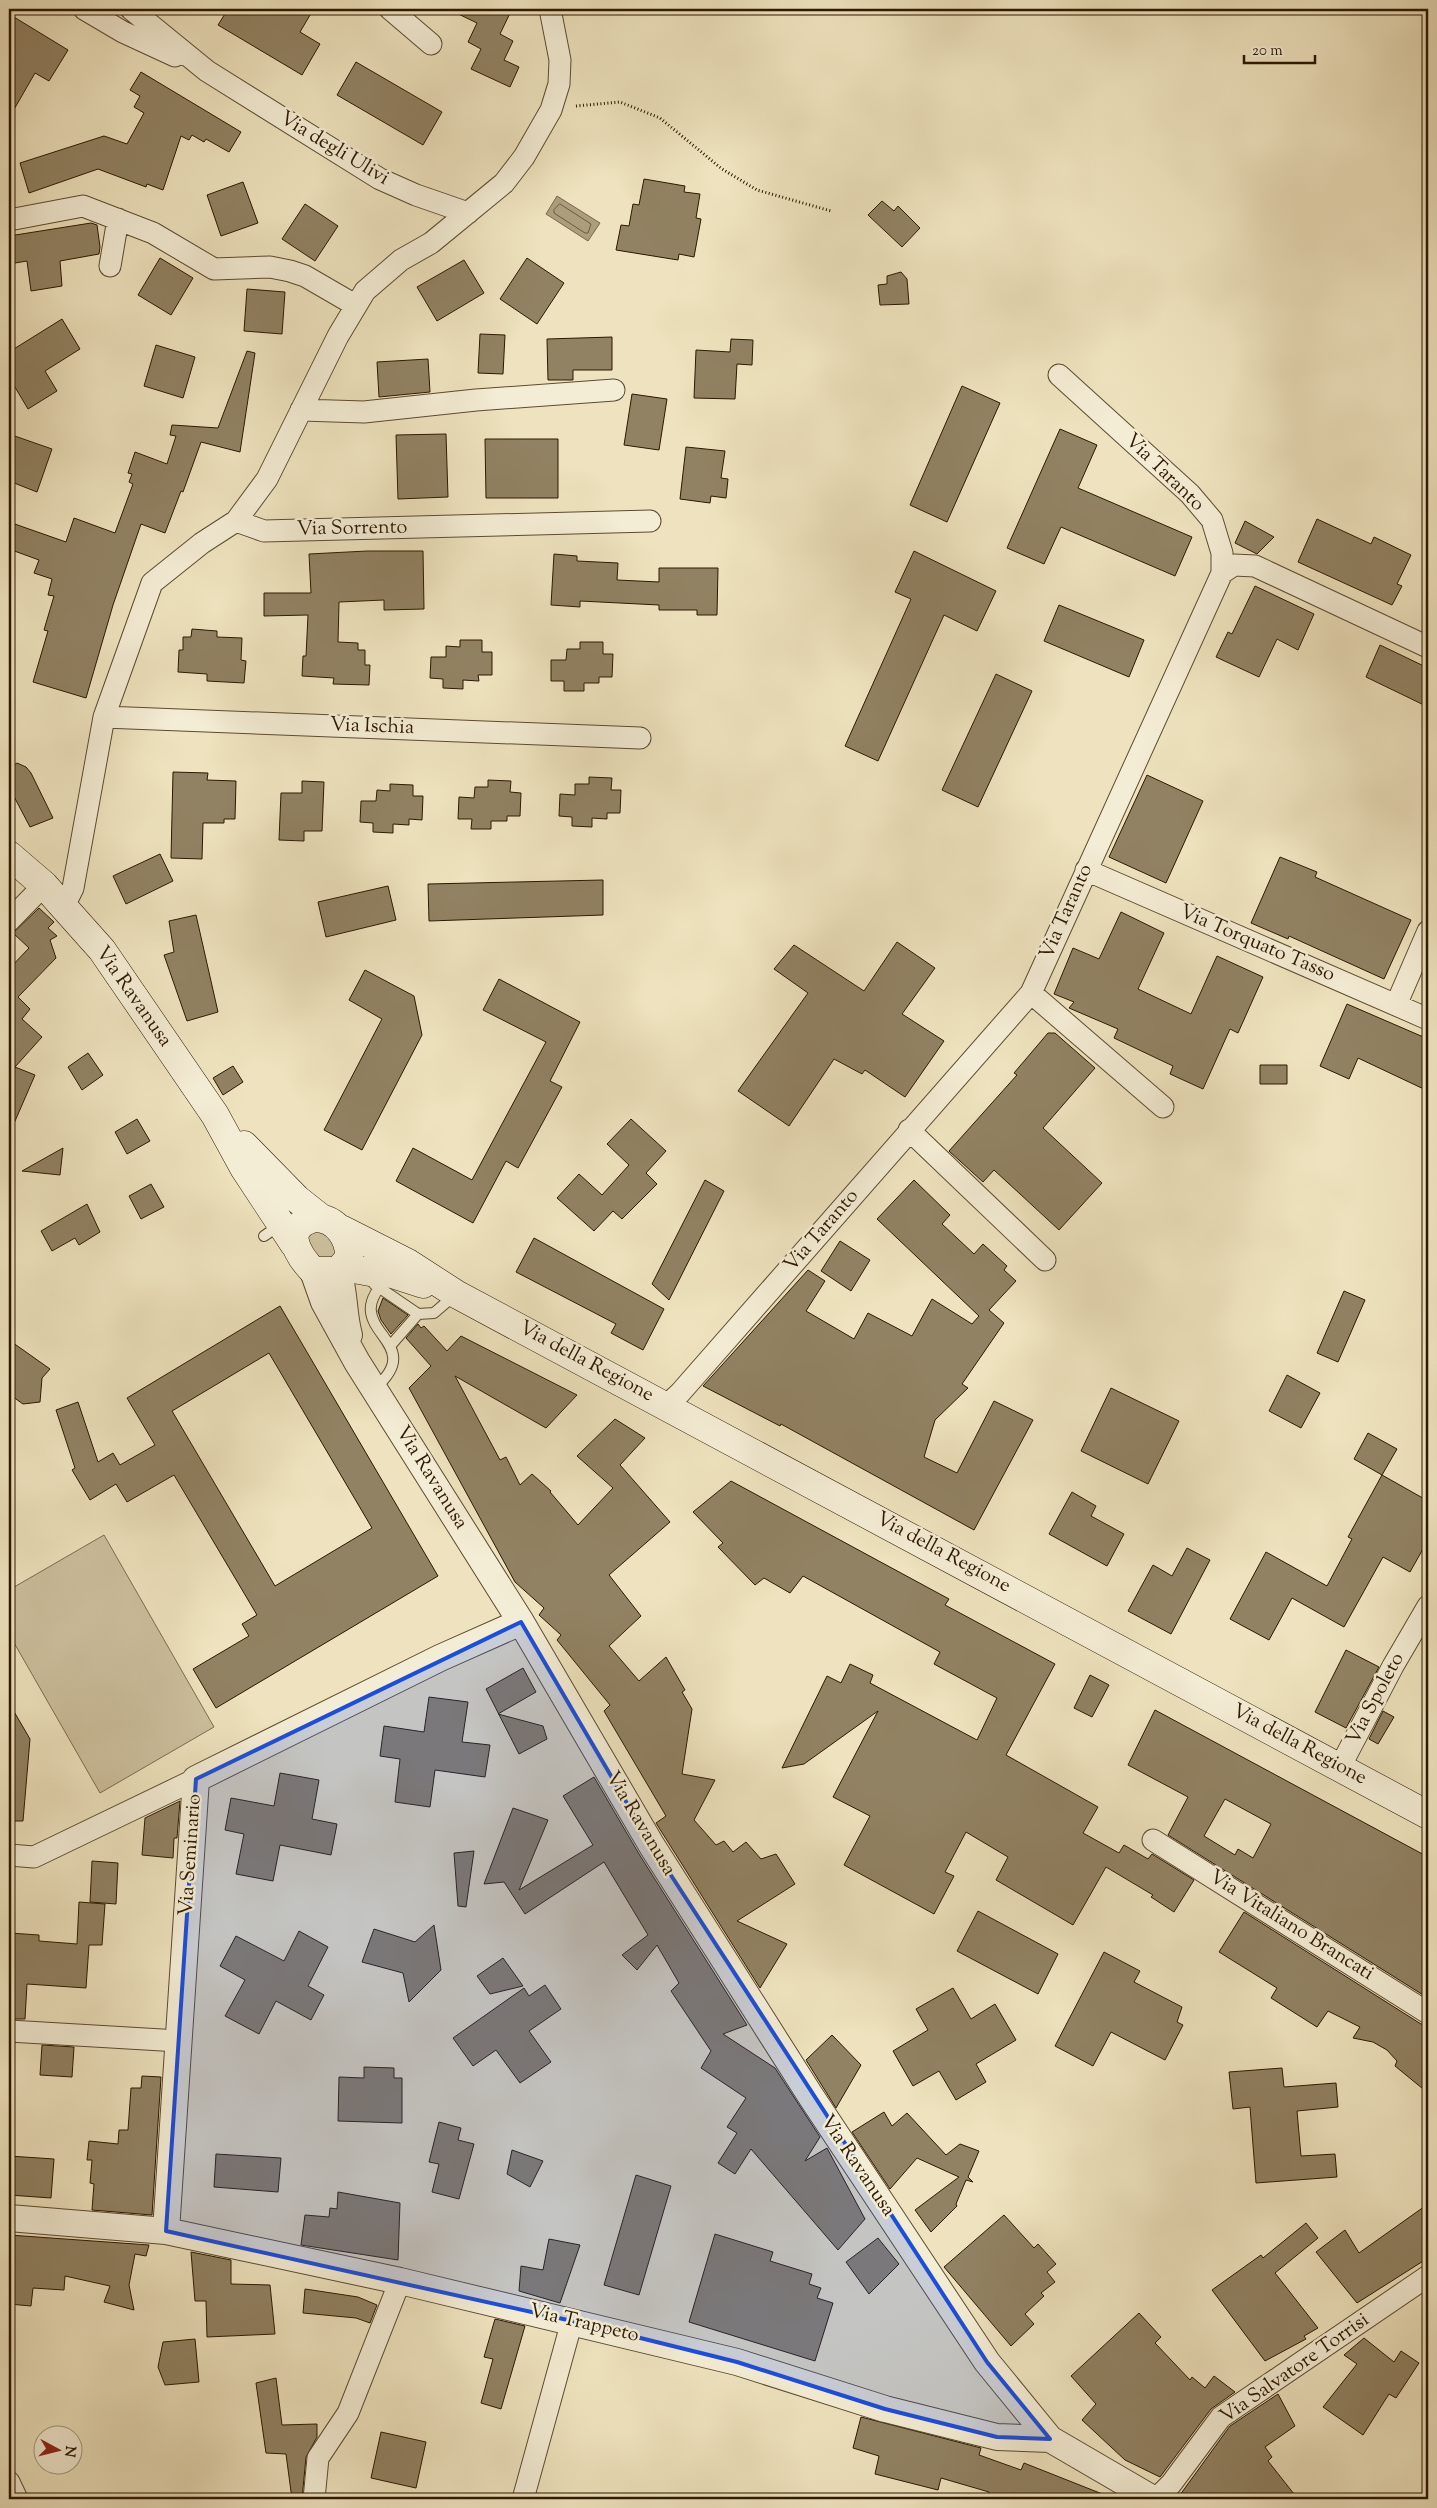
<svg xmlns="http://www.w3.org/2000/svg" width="1437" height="2508" font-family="'Sorts Mill Goudy',serif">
<rect width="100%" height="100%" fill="#eee3be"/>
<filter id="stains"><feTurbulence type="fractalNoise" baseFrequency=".004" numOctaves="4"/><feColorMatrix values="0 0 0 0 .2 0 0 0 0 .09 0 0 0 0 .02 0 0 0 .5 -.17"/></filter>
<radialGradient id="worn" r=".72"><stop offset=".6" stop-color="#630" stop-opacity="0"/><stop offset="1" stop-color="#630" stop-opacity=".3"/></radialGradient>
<path fill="#cdc09e" stroke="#7c6c4f" d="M314,1226L333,1240L339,1256L317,1260L305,1232Z
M104,1535L214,1727L100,1793L9,1634V1590Z"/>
<path fill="#ac9e7d" stroke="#79684b" d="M557,196L600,223L588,241L546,214Z"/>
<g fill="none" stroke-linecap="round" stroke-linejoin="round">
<path stroke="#6c5b3e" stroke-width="1" d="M560,204L591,224L588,233H585L554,213V210Z"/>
</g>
<path fill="#918263" stroke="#2c1800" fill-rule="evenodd" d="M228,9H299L310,15L300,32L320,44L302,75L218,25Z
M448,9H512L500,34L513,41L504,60L519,67L510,87L471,69L481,49L468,42L477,23Z
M9,14L68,50L49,81L35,73L9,118Z
M356,62L442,112L423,145L337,95Z
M141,72L241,132L229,152L206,139L204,142L192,135L189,140L181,136L163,190L147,184L146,187L98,169L29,193L20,163L104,136L127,144L144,113L134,107L140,96L130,90Z
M644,179L685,186L684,192L700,194L696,218L701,219L694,257L679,254L678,260L616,250L621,225L629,226L633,204L639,205Z
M243,182L258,223L221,236L207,195Z
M882,201L894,211L898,206L920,228L902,247L868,215Z
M305,204L338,226L315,261L282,239Z
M91,223L97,225L100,247L99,254L60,261L62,286L31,291L27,261L9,264V236Z
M160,258L193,278L171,315L138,295Z
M527,258L564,283L537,324L500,299Z
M464,260L484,293L437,321L417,287Z
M901,272L907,279L909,304L880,305L878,285L887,284V276Z
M247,289L285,292L282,334L244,331Z
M62,319L80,349L45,371L57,391L28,409L9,377V352Z
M480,334L505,335L503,374L478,373Z
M612,337V370H573V380H548L547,339Z
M731,339L753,340L752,365L737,364L735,399L694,398L696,350L730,352Z
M156,345L195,357L183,398L144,386Z
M247,351L255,353L240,452L201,442L183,492L181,491L165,533L141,524L113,605L86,698L33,682L48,631L44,630L54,596L48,595L52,579L34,573L39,560L9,549V522L66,542L74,518L115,533L133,484L129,482L132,474L128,473L135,452L167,464L176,436L170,435L172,425L218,428Z
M428,359L430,392L379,397L377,362Z
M962,386L1000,403L947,522L910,505Z
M632,394L667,399L659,450L624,445Z
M1060,429L1097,445L1078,488L1192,537L1175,576L1061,527L1044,564L1007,548Z
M9,434L52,449L37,492L9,481Z
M446,434L448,497L398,499L396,435Z
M485,439H558V498H486Z
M686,447L725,451L721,478L728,479L726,498L711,496L710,503L680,499Z
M1317,519L1371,544L1374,537L1411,555L1397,584L1402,586L1392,605L1298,562Z
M1245,521L1274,537L1257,554L1235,543Z
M367,551H423L424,609L384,610V600L339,602L338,642L358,643V650H365V665H370L369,685L333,684L334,678L302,676L303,656H306L308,615L264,616V593H311L309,554Z
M914,551L996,591L977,631L944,615L878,761L845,746L911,599L895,592Z
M554,554L577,556V561L618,563L617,580L659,582V568H718L717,615H697V610H659V605L580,601V607L551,605Z
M1255,586L1314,614L1298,650L1277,639L1259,677L1216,657L1228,632L1232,634Z
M1059,605L1144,640L1129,677L1044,641Z
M192,629L217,631V637L242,638L241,660L246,661L244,683L207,681V674L178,672L179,650H183V637H191Z
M460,640H482V652H492V675H478L479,681L463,680V689L443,688V679L430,678L431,657H446V646L460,647Z
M580,642H603V654H613L612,677H599V683H584V691H564V681H551V660H566L567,649H580Z
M1380,645L1428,668V707L1366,677Z
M996,674L1032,691L978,807L942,790Z
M17,763L26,767L31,773L53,818L30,827L9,787V768Z
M173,772L208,773L207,780L236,781L235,819H224V823H203L202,859L171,858Z
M1147,775L1203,801L1166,883L1109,857Z
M589,777L612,778L611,790H621L620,813H607V819L592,818V827L572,826V817L559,816L560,794L575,795V784H589Z
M488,780L511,781L510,792L521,793L520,816H507V821H491V829H471L472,819H458L459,797L474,798L475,787H488Z
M302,781L324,782L322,831H304V841L279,840L281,793H302Z
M390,784L413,785V796H423L422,820L409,819V825L393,824V833L373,832V823L360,822L361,801H376L377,790L390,791Z
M160,854L173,881L126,904L113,876Z
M1280,857L1317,872L1315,877L1411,920L1384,979L1289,936L1288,939L1251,923Z
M603,880V915L429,921L428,884Z
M388,886L396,920L326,937L318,902Z
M39,908L54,922L48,928L57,936L50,940L56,958L18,997L30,1009L22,1019L42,1037L15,1067L35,1075L9,1135V969L29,948L13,933Z
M1121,912L1164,933L1138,989L1191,1014L1217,956L1263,977L1238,1033L1230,1029L1203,1089L1170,1074L1173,1066L1114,1038L1118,1029L1069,1008L1074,1002L1054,994L1073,948L1099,959Z
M196,915L218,1012L187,1021L164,955L174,952L169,921Z
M897,942L935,968L902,1014L944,1041L905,1097L865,1070L862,1074L834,1059L789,1126L738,1091L808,993L774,969L794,945L864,991Z
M365,970L414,996L422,1035L362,1150L324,1130L382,1019L349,1000Z
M499,979L580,1022L550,1081L562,1087L518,1168L506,1161L473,1223L396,1181L413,1148L472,1180L546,1042L483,1010Z
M1347,1004L1428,1039V1091L1358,1058L1349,1079L1320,1066Z
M1048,1033H1055L1095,1068L1043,1128L1102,1183L1059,1230L994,1170L983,1182L949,1151L1017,1075L1014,1073Z
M88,1053L103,1075L82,1090L68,1067Z
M1260,1065H1287V1084H1260Z
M233,1066L243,1082L223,1095L213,1078Z
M137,1119L150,1141L127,1154L115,1132Z
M631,1119L666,1151L646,1173L657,1184L622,1219L613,1211L594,1231L557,1198L579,1174L602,1195L629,1165L607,1144Z
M63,1148L60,1175L22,1171Z
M705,1180L724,1191L669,1300L652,1284Z
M914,1180L950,1215L942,1224L974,1254L983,1244L1007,1266L1004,1270L1016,1281L989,1310L1004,1323L962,1384L968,1388L935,1420L924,1457L957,1473L994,1401L1033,1420L974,1530L781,1424L780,1426L703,1386L808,1270L825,1281L806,1311L854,1339L868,1313L912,1336L932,1299L972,1324L979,1316L877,1219Z
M151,1184L164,1207L141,1219L129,1196Z
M87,1204L100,1232L79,1245L75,1238L52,1251L41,1231Z
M534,1238L664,1309L643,1350L611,1333L616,1324L516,1272Z
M840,1241L870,1260L851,1291L821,1271Z
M1344,1291L1365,1300L1338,1362L1317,1353Z
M383,1298L408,1315L391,1334L381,1320L378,1311Z
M280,1306L438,1576L216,1708L193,1669L249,1636L242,1624L257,1615L174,1475L127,1502L116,1484L90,1500L72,1470L75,1468L56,1410L78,1402L98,1462L113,1453L120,1465L155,1445L127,1398ZM269,1353L372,1528L275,1586L172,1411Z
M418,1324L421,1328L424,1326L447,1351L461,1336L577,1395L546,1428L455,1376L500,1460L506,1457L520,1485L532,1474L551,1491L550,1492L578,1525L613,1488L577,1456L615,1419L645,1438L620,1465L670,1522L609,1575L641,1616L609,1646L639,1681L666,1657L685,1690L682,1692L692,1709L682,1774L715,1780L694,1820L716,1845L724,1841L733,1852L746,1842L761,1859L776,1854L795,1884L737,1921L787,1944L760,1988L656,1823L666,1816L604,1711L610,1705L557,1640L561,1635L539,1615L544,1608L515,1582L409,1388L431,1366L406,1338Z
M9,1340L50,1369L42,1378L40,1402L23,1404L9,1394Z
M1287,1375L1320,1393L1301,1428L1269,1411Z
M1111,1388L1179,1421L1148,1484L1081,1451Z
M1368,1433L1397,1449L1382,1475L1354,1459Z
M1382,1475L1428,1501V1540L1410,1572L1383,1557L1344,1627L1292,1598L1269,1640L1230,1619L1266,1552L1327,1586L1352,1539L1348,1537Z
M731,1481L949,1599L945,1605L1055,1664L1006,1755L1098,1807L1083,1833L1119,1853L1124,1845L1148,1859L1152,1854L1194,1880L1174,1912L1151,1897L1153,1895L1106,1867L1073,1925L996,1880L1008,1857L966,1832L945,1872L954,1876L934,1914L844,1865L870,1816L833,1797L878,1711L804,1764L782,1768L827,1676L841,1683L850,1664L873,1675L870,1683L977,1740L997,1698L934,1664L940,1652L803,1576L790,1593L764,1578L755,1585L718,1547L723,1543L693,1512Z
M1072,1492L1096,1506L1091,1516L1124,1534L1107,1566L1049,1534Z
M1187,1548L1210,1560L1171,1634L1128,1611L1153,1565L1172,1576Z
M1346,1650L1379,1667L1346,1728L1315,1712Z
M523,1668L536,1692L498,1714L543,1726L547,1739L519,1754L486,1689Z
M1090,1675L1109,1685L1092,1717L1074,1708Z
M429,1697L468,1702L462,1742L490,1745L485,1777L435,1770L430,1807L395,1802L400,1759L380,1756L384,1726L424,1732Z
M9,1703L30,1739L23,1821H9Z
M1155,1710L1428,1857V1998L1168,1835L1188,1797L1128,1765ZM1225,1799L1271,1824L1253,1858L1238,1849L1235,1855L1204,1836Z
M1383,1711L1394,1717L1378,1744L1369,1739Z
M280,1773L319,1780L312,1819L337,1824L331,1855L280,1845L273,1881L236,1874L244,1834L225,1830L231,1798L274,1806Z
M594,1777L639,1854L747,2025L723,2034L775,2068L820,2137L805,2161L827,2148L865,2219L838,2250L751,2149L735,2174L718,2163L737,2133L727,2127L746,2098L701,2068L711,2051L671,1991L679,1983L657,1945L637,1970L622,1955L648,1935L604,1862L525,1914L504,1882L484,1884L513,1808L548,1820L519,1890L593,1845L563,1796Z
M180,1801L177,1838H174L173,1858L142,1855L145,1818Z
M474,1851L466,1907L458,1906L454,1853Z
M92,1861L118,1863L116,1904L90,1902Z
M79,1902L105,1904L102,1945H89L86,1988L27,1984L25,2019H9V1933L39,1935V1941L77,1944Z
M978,1911L1058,1954L1038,1994L957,1951Z
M1244,1912L1421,2024L1428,2025V2093L1395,2066L1397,2061L1387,2050L1373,2042L1353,2038L1360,2027L1328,2011L1317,2027L1271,1998L1277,1988L1219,1952Z
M434,1925L441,1970L409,2002L403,1973L362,1962L374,1929L415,1942Z
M299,1931L328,1947L308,1986L324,1995L311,2020L276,2001L259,2034L225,2016L245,1980L220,1966L236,1936L284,1961Z
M1104,1952L1140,1971L1134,1982L1182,2007L1177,2022L1183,2025L1165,2060L1111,2032L1093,2066L1055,2046Z
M503,1958L523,1986L490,1994L477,1976Z
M545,1985L561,2009L529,2031L551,2062L520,2083L496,2050L473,2066L453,2038L524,1988L529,1996Z
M953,1988L971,2019L995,2004L1016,2040L976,2064L986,2082L956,2100L939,2071L913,2086L893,2051L928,2030L916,2009Z
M832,2035L861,2065L836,2108L806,2060Z
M42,2045L74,2047L72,2077L40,2075Z
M364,2067L394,2068V2078H402V2123L338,2121L339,2077L364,2078Z
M1282,2068L1284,2087L1336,2083L1338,2107L1297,2111L1301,2156L1335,2154L1337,2177L1256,2183L1250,2107L1233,2109L1229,2072Z
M142,2076L161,2077L152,2215L92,2210L94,2184L90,2183L92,2160H87L89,2141L118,2144L119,2130H128L131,2088H141Z
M884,2112L892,2126L907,2113L946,2155L960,2144L979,2151L968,2177L973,2182L966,2180L956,2204L957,2206L931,2232L915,2210L959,2177L917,2158L890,2189L852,2132Z
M439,2122L461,2128L458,2140L474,2144L459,2199L432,2192L439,2164L429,2162Z
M512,2150L543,2161L530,2187L507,2174Z
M216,2154L281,2158L278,2192L214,2187Z
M9,2156L54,2159L51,2198L9,2195Z
M636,2175L671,2186L639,2295L604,2285Z
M338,2192L400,2203L398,2260L301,2245L305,2215L329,2217L330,2208L337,2209Z
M1428,2204V2258L1357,2303L1316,2252L1345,2230L1359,2253Z
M1004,2215L1034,2248L1038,2244L1056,2264L1047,2272L1055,2282L1041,2293L1044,2296L1025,2314L1034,2324L1011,2346L944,2267Z
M1306,2223L1318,2238L1275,2273L1318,2328L1304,2336L1306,2339L1265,2361L1212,2290L1261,2255L1263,2258Z
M715,2234L773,2252L770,2261L812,2274L809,2284L821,2288L817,2298L833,2303L815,2361L689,2322Z
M9,2235L149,2245L146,2256L135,2254L129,2285L134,2310L104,2302L110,2286L65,2276L64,2290L33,2288L31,2306L9,2304Z
M878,2238L899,2264L869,2294L846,2262Z
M549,2239L580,2245L560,2303L519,2291L521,2266L543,2270Z
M191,2252L231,2260V2284L270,2285L275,2334L207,2337L206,2301H195Z
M305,2289L358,2297L377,2305L370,2323L356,2318L303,2313Z
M1139,2313L1161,2337L1155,2343L1190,2380L1192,2377L1205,2388L1214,2376L1235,2392L1211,2409L1160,2477L1125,2460L1082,2420L1096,2404L1071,2376Z
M495,2319L525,2326L501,2409L481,2403L493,2359L484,2357Z
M1364,2338L1394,2362L1401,2351L1419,2363L1396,2398L1389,2394L1363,2435L1323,2407L1357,2364L1344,2355Z
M195,2339L199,2382L165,2385L158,2367L163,2342Z
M276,2378L282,2425L317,2424V2437L306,2457L302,2499H292L286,2454L266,2453L256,2383Z
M1278,2394L1295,2426L1265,2447L1272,2457L1268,2461L1298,2499H1177L1230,2426Z
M861,2417L981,2448L979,2455L1021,2470L1024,2463L1115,2499H1032L1014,2493L1012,2499H998L988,2495L989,2492L941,2478L938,2490L875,2474L879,2456L853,2448Z
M381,2432L426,2442L416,2488L371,2478Z"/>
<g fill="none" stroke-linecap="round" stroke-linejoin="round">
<defs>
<path id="service" d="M264,1236L280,1225
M374,1284L418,1314L434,1313L455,1295
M391,1345L418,1314
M375,1388C432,1339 332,1331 389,1277"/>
<path id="minor" d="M84,9L123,32L175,56
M131,9L207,71L380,179L416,195L468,213
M390,9L431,44
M9,220L83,206L153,233L214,269L270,267L290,271L305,276L355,305
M110,266L118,219
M301,410L364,412L476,400L614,390
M236,521L264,531L650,521
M1222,573L1234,565L1255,566L1428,647
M104,717L640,738
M1086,870L1428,1019
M64,906L73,888L104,717L152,583L202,543L236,521L267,479L338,336L365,291L401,260L431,243L504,183L524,157L551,110L559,84L560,60L550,9
M9,921L44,885
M1031,993L1163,1107
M1396,1005L1428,931
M909,1130L1045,1260
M667,1405L680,1393L1031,993L1222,573V553L1212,520L1190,494L1059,375
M1340,1767L1393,1666L1428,1606
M1153,1840L1428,2013
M9,1855L34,1857L196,1779
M9,2031L179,2041
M9,2482L17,2499
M314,2499L318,2458L348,2413L400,2281
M523,2499L572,2321
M1156,2499L1171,2484L1221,2417L1428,2276"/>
<path id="tertiary" d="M313,1271L324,1302L357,1362L521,1622L652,1846L810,2095L987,2362L1050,2439L1153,2499
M338,1271C345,1292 343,1314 349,1335
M9,2218L166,2231L400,2281L737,2362L885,2409L997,2437L1050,2439
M166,2231L196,1779L440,1658L521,1622"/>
<path id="secondary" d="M9,855L44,885L102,950L215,1115L244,1168L294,1244
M244,1145L297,1199L321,1218
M315,1218C337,1218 350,1239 349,1258L338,1271H313C296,1253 281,1227 315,1218Z
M341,1229L408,1263L456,1294L1428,1815
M343,1267L370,1272L392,1274L423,1284"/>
</defs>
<use href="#service" stroke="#5c4b30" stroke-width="12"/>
<use href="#minor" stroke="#5c4b30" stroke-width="23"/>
<use href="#tertiary" stroke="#5c4b30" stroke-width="28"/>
<use href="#secondary" stroke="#2c1800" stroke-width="29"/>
<path stroke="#2c1800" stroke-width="3" stroke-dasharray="1 2.5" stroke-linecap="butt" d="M576,106L620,102L660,118L722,169L757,190L831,211"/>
<use href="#service" stroke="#f4edd5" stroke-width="10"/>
<use href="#minor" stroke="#f4edd5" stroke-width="21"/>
<use href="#tertiary" stroke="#f4edd5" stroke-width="26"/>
<use href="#secondary" stroke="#f4edd5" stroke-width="28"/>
</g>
<path fill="#1d4ed8" fill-opacity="0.2" stroke="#1d4ed8" stroke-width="4" stroke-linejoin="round" d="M521,1622L652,1846L987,2362L1050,2439L997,2437L885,2409L737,2362L572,2321L166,2231L196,1779Z"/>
<g text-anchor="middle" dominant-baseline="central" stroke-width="5" stroke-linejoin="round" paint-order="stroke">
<g font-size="20" fill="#2c1800" stroke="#f4edd5">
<text transform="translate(334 149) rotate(31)">Via degli Ulivi</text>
<text transform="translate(1164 473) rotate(44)">Via Taranto</text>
<text transform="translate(352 529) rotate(-1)">Via Sorrento</text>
<text transform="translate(372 727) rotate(2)">Via Ischia</text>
<text transform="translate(1067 912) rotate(-66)">Via Taranto</text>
<text transform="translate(1257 944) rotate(23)">Via Torquato Tasso</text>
<text transform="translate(133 997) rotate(55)">Via Ravanusa</text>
<text transform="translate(822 1231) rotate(-49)">Via Taranto</text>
<text transform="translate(586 1362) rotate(28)">Via della Regione</text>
<text transform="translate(431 1478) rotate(58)">Via Ravanusa</text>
<text transform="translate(943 1553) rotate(28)">Via della Regione</text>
<text transform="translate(1376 1699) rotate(-62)">Via Spoleto</text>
<text transform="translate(1299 1745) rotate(28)">Via della Regione</text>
<text transform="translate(640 1824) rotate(59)">Via Ravanusa</text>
<text transform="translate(191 1855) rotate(-86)">Via Seminario</text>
<text transform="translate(1291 1926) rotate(32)">Via Vitaliano Brancati</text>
<text transform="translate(857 2166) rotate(56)">Via Ravanusa</text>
<text transform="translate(584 2324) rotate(13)">Via Trappeto</text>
<text transform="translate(1295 2369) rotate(-35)">Via Salvatore Torrisi</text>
</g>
</g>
<rect width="1437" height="2508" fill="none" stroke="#eee3be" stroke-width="30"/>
<rect x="10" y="10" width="1417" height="2488" fill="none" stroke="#2c1800" stroke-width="2.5"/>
<rect x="15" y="15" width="1407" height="2478" fill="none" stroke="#2c1800"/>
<g transform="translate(58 2450) rotate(97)"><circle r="24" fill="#f4edd5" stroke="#a49880"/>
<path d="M0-4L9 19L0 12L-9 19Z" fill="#8f2418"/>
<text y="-8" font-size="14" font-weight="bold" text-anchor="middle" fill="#2c1800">N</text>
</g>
<path d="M1244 55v8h71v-8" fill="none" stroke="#2c1800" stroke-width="2.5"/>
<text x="1252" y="55" font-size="15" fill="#2c1800" stroke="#f4edd5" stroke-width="4" paint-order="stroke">20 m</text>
<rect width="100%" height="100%" filter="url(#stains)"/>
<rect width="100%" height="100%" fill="url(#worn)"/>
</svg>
